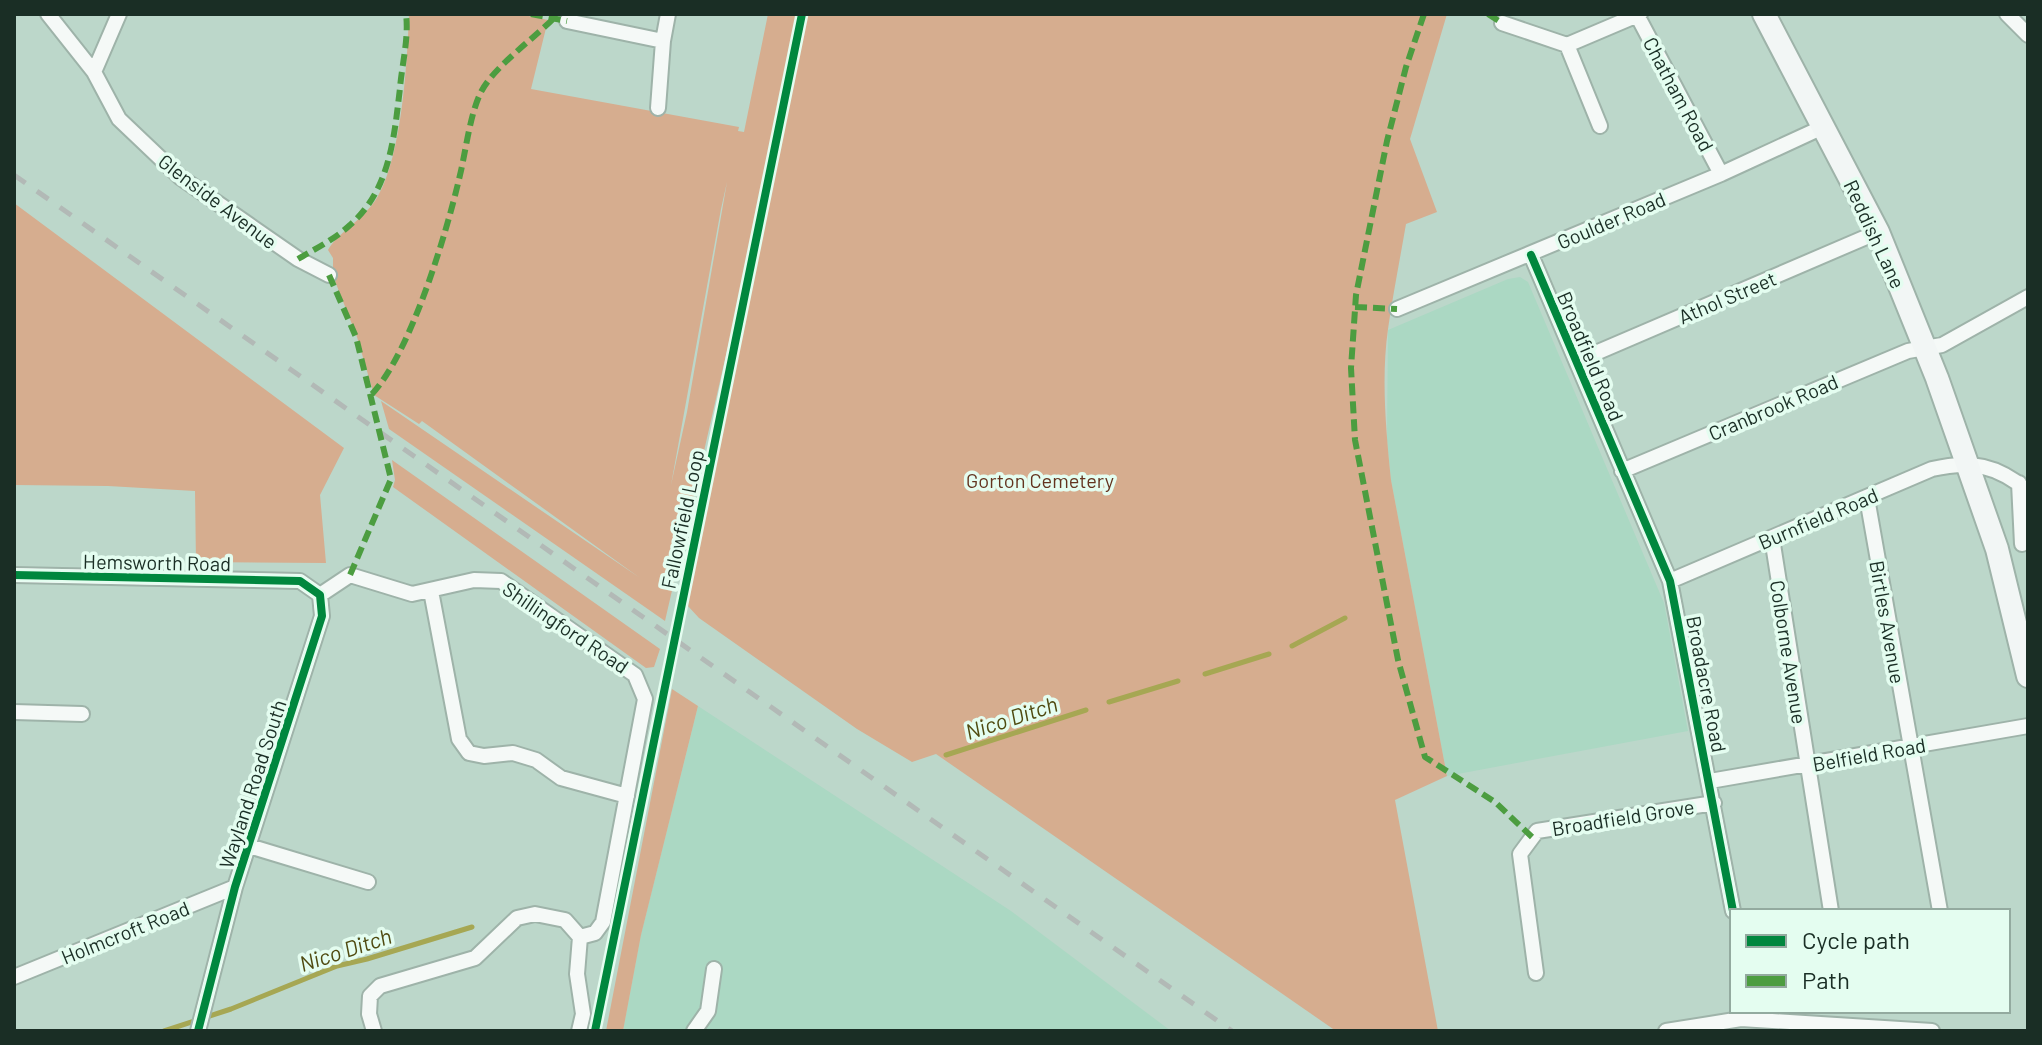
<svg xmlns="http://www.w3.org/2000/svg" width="2042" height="1045" font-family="Barlow,sans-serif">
<rect width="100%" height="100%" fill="#bcd7ca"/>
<path fill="#abd8c3" d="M1520,277L1528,282L1664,603L1688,731L1447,776L1391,480L1387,439L1388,330L1508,279Z
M698,706L1011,911L1171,1031H623L641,935Z"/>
<path fill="#d6ad8f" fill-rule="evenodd" d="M409,14H519L548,20L531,89L739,127L738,131L744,132L768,14H799L754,233L665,621L389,429L381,401L640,578L422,421L419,424L374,395L357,337L333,276V258L328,250C338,232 365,219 378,196C402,153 407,64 409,14ZM727,182L687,412L671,485L721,209Z
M807,14H1447L1410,139L1437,212L1406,224C1400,259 1393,294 1388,329C1381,378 1386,431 1391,480L1447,776L1395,800L1438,1031H1336L936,754L912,762L857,729L699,618L687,605Z
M14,203L344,448L320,495L326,563L196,562L195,491L108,486L14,485Z
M392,460L660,649L654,667L646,668L393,487L395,480Z
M672,689L698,706L641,935L623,1031H606Z"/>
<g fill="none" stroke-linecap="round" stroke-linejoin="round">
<path stroke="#a6a753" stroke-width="5" d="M1292,646L1345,618
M1205,674L1269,654
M1109,702L1178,681
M946,755L1086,710
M164,1031L231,1009L337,966L367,959L472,927"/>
<defs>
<path id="minor" d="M48,14L94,72L119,119L180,177L298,259L329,275
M2007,14L2028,35
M1637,15L1721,174
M567,21L663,41
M1502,23L1567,45L1600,126
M1567,45L1640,14
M94,72L119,14
M658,108L663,41L668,14
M1531,255L1670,581L1733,911
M1397,309L1721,174L1823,127
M1577,361L1878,232
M1622,471L1908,351L1942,345L2028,297
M2019,483L2022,544
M1867,498L1940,911
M1772,538L1831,911
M14,575L300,581L320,595L322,616L235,887L198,1031
M1670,581L1932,469C1971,460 1997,465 2028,491
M431,591L459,739L469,753L484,756L513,753L536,760L561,778L627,796
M320,595L350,575L412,594L474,580L501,581L635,675L645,699L603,922L595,933L580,937
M14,712L82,714
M1710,781L2028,726
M249,846L368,882
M1536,973L1520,854L1537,831L1714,803
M14,977L235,887
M374,1031L369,1014L370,996L380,986L475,958L517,918L535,914L565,920L580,937
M579,1031L583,1014L577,974L580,937
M694,1031L708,1011L714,969
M1666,1031L1741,1019L1932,1031"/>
<path id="secondary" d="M1764,14L1878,232L1937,378L1997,549L2028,676"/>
</defs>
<use href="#minor" stroke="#9eb3a9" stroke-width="18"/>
<use href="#secondary" stroke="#9eb3a9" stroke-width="26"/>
<use href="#minor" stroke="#f5f9f7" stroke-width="14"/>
<use href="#secondary" stroke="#f2f6f5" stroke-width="22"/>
<path stroke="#b2b9b6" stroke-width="5" stroke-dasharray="14 14" stroke-linecap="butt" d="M14,175L1232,1031"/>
<path stroke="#4c9d40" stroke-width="6" stroke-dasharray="12 6" stroke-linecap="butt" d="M531,14L567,21
M1424,14L1406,67L1387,141L1356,295L1351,368L1355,440L1398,660L1425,757L1495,802L1532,837
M1488,14L1502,23
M298,259C315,249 335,239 350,225C390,190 394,138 400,88C402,64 409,38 406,14
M329,275L356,337L391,479L350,575
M1355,307L1397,309
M372,394C411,352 447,232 460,175C466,150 470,114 481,92C493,68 533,39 553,19"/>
<defs>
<path id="cycleway" d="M1531,255L1670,581L1733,911
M14,575L300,581L320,595L322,616L235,887L198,1031
M595,1031L802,14"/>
</defs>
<use href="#cycleway" stroke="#e4fdf0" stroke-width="13"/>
<use href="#cycleway" stroke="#00873e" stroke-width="8"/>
</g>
<g text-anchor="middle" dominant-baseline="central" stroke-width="7" stroke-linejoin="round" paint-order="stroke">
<g font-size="20" fill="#1a2e25" stroke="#e4fdf0">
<text transform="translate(1679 94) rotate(62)">Chatham Road</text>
<text transform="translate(218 201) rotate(37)">Glenside Avenue</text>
<text transform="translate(1611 220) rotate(-23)">Goulder Road</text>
<text transform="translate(1875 234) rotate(65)">Reddish Lane</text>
<text transform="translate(1727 297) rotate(-23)">Athol Street</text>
<text transform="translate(1591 356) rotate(67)">Broadfield Road</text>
<text transform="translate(1773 407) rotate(-23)">Cranbrook Road</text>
<text transform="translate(1818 518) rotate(-23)">Burnfield Road</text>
<text transform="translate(682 519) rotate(-78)">Fallowfield Loop</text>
<text transform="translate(157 562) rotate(1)">Hemsworth Road</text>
<text transform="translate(1888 622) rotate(80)">Birtles Avenue</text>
<text transform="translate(566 627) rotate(34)">Shillingford Road</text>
<text transform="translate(1789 652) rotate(81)">Colborne Avenue</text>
<text transform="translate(1707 684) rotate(79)">Broadacre Road</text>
<text transform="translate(1869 754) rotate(-10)">Belfield Road</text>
<text transform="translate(252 784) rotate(-72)">Wayland Road South</text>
<text transform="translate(1623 817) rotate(-9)">Broadfield Grove</text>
<text transform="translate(125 932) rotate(-22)">Holmcroft Road</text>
</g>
<g font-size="20" fill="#63331e" stroke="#e4fdf0">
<text x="1040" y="480">Gorton Cemetery</text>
</g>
<g font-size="22" font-style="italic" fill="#4f4a10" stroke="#e4fdf0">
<text transform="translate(1011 717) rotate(-18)">Nico Ditch</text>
<text transform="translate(345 949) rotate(-18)">Nico Ditch</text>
</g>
</g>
<rect width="2042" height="1045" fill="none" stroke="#1a2e25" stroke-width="32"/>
<rect x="1730" y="909" width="280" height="104" fill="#e4fdf0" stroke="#93aa9f" stroke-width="2"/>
<rect x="1746" y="935" width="40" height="12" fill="#00873e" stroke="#93aa9f" stroke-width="2"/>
<text x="1802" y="949" font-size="24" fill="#1a2e25">Cycle path</text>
<rect x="1746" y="975" width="40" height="12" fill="#4c9d40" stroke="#93aa9f" stroke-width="2"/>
<text x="1802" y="989" font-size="24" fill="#1a2e25">Path</text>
</svg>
